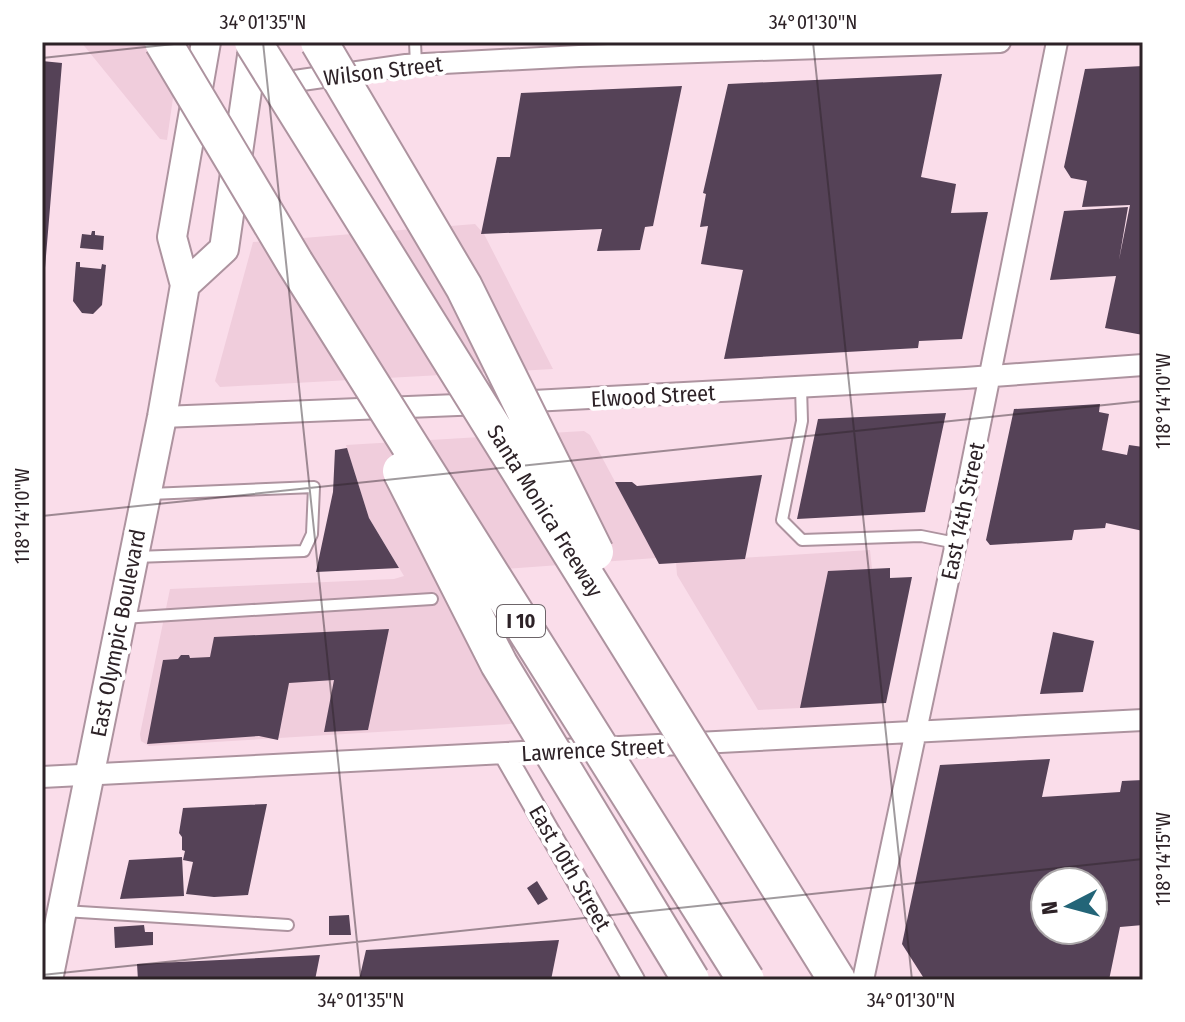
<svg xmlns="http://www.w3.org/2000/svg" width="1185" height="1022" font-family="'Fira Sans Condensed',sans-serif">
<rect width="100%" height="100%" fill="#faddea"/>
<path fill="#f0cddc" d="M81,42H181L167,140L160,139Z
M475,224L484,234L553,369L220,387L215,381L253,242Z
M584,431L590,435L656,558L438,574L526,723L149,746L141,741L140,734L170,589L394,579L404,576L369,518L346,445Z
M870,550L872,569L844,706L758,710L677,575L676,562Z"/>
<path fill="#554257" fill-rule="evenodd" d="M42,61L62,63L44,280H42Z
M1143,66V335L1105,328L1116,276L1050,280L1064,211L1128,207L1119,260L1130,205L1082,207L1087,181L1071,178L1064,167L1085,69Z
M942,74L921,177L956,184L951,213L988,212L962,339L919,341L918,348L724,359L743,270L701,264L708,226L700,227L706,194L703,193L728,84Z
M682,86L653,226L645,227L640,250L597,251L602,229L481,234L497,157H510L521,93Z
M92,231H95V235L104,236L103,250L80,248L82,234L91,235Z
M76,262H80V267L101,269L102,264L106,265L102,305L93,314L82,313L73,301Z
M1100,404L1099,412L1109,414L1102,450L1127,455L1129,445L1143,447V531L1106,523L1105,528L1074,530L1072,540L990,545L986,540L1014,409Z
M946,413L925,512L797,519L818,419Z
M347,448L369,518L399,568L316,572L333,492L335,450Z
M762,475L745,559L659,564L615,482H632L637,486Z
M890,568V578L912,577L886,703L800,708L828,571Z
M389,629L368,730L324,732L334,680L289,683L278,740L259,736L147,744L163,660L178,659L181,655H189L190,658L210,657L214,637Z
M1053,632L1094,641L1083,692L1040,694Z
M1050,759L1042,797L1120,792L1122,781L1143,780V925L1120,927L1109,980H925L902,944L940,765ZM1045,882H1093V930H1045Z
M267,804L248,895L214,897L186,894L193,862L183,860L185,851L182,850V837L179,833L183,808Z
M182,857L184,896L120,899L129,860Z
M537,881L548,899L538,905L527,888Z
M349,915L351,935H329V916Z
M144,925L145,932H153V945L115,948L114,927Z
M559,940L551,980H359L366,950Z
M320,955L315,980H138L137,964Z"/>
<g fill="none" stroke-linecap="round" stroke-linejoin="round">
<defs>
<path id="lane" d="M415,42L416,65
M801,387L802,421L782,520L802,540L921,536L956,543
M135,557L304,551L312,534L314,487L150,494
M122,618L432,599
M64,911L288,925"/>
<path id="street" d="M274,84L406,65L579,56L1000,42
M514,402L965,378L1143,365
M162,417L482,404
M505,755L634,980
M42,777L1143,720
M863,980L956,543L1057,42"/>
<path id="secondary" d="M185,285L224,249L254,42
M48,980L162,417L185,285L172,237L206,42"/>
</defs>
<use href="#lane" stroke="#ad939f" stroke-width="14"/>
<use href="#street" stroke="#ad939f" stroke-width="24"/>
<use href="#secondary" stroke="#ad939f" stroke-width="32"/>
<use href="#lane" stroke="#fff" stroke-width="10"/>
<use href="#street" stroke="#fff" stroke-width="20"/>
<use href="#secondary" stroke="#fff" stroke-width="28"/>
<defs>
<path id="highway-bridge" d="M163,42L295,263L746,980
M253,42L837,980
M319,42L464,287L595,552
M401,471L499,664L691,980"/>
</defs>
<use href="#highway-bridge" stroke="#ad939f" stroke-width="40" stroke-linecap="butt"/>
<use href="#highway-bridge" stroke="#fff" stroke-width="36"/>
</g>
<path fill="none" stroke="#2d2227" stroke-width="2" stroke-opacity="0.45" d="M263,42L361,980M813,42L912,980M42,58L193,42M42,516L1143,401M42,975L1143,859"/>
<g text-anchor="middle" dominant-baseline="central" stroke-width="8" stroke-linejoin="round" paint-order="stroke">
<rect fill="#fff" stroke="#6c6468" stroke-width="2" x="497" y="605" width="48" height="32" rx="6"/>
<g font-size="20" font-weight="bold" fill="#2d2227">
<text x="521" y="621">I 10</text>
</g>
<g font-size="22" fill="#2d2227" stroke="#fff">
<text transform="translate(383 71) rotate(-7)">Wilson Street</text>
<text transform="translate(653 396) rotate(-3)">Elwood Street</text>
<text transform="translate(545 511) rotate(58)">Santa Monica Freeway</text>
<text transform="translate(963 511) rotate(-78)">East 14th Street</text>
<text transform="translate(118 633) rotate(-79)">East Olympic Boulevard</text>
<text transform="translate(593 750) rotate(-3)">Lawrence Street</text>
<text transform="translate(570 868) rotate(60)">East 10th Street</text>
</g>
</g>
<rect width="1185" height="1022" fill="none" stroke="#ffffff" stroke-width="88"/>
<g transform="translate(1069 906) rotate(264)"><circle r="38" fill="#ffffff" stroke="#aba7a9" stroke-width="2"/>
<path d="M0-6L14 30L0 20L-14 30Z" fill="#236578"/>
<text y="-12" font-size="22" font-weight="bold" text-anchor="middle" fill="#2d2227">N</text>
</g>
<rect x="44" y="44" width="1097" height="934" fill="none" stroke="#2d2227" stroke-width="3"/>
<g font-size="20" text-anchor="middle" fill="#2d2227">
<text x="263" y="29">34°01'35"N</text>
<text x="813" y="29">34°01'30"N</text>
<text transform="translate(1163 401) rotate(-90)" y="7">118°14'10"W</text>
<text transform="translate(22 516) rotate(-90)" y="7">118°14'10"W</text>
<text transform="translate(1163 859) rotate(-90)" y="7">118°14'15"W</text>
<text x="361" y="1007">34°01'35"N</text>
<text x="911" y="1007">34°01'30"N</text>
</g>
</svg>
